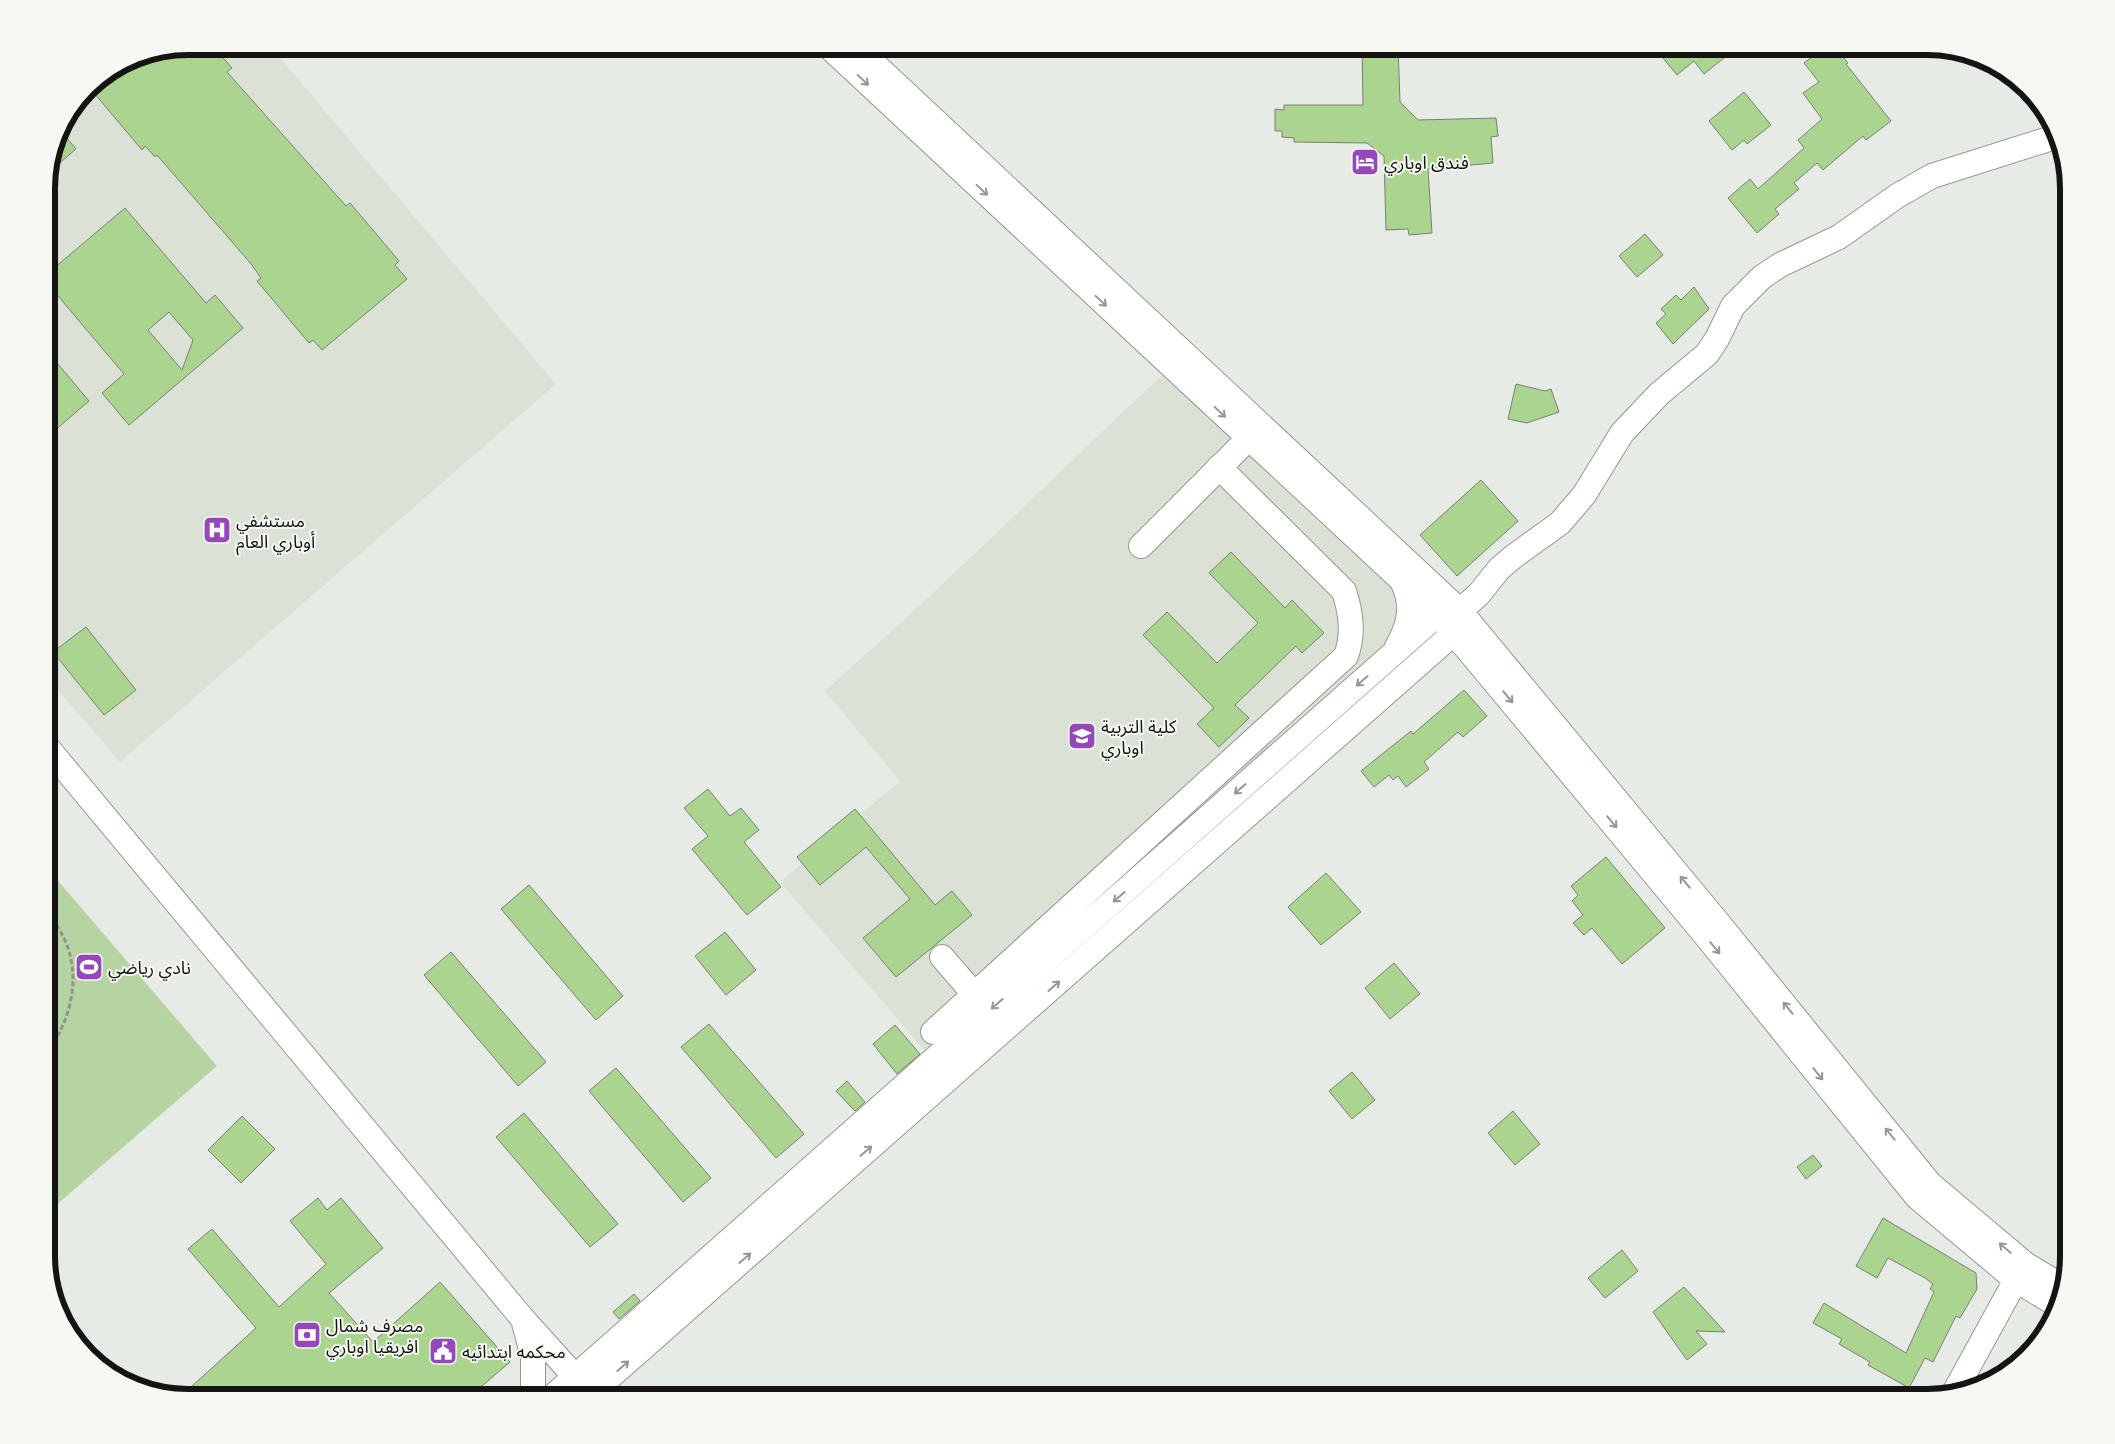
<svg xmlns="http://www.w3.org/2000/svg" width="2115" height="1444" font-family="'PT Serif','Noto Sans Arabic',serif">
<rect width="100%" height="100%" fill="#e7ebe5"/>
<path fill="#dae2d5" d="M188,46H270L556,384L120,762L47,677V179L57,134L88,88L134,57Z
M1163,374L1391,585L1403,621L1404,644L931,1058L780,882L900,781L825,691L929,597Z"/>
<path fill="#b6d4a2" d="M47,868L217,1066L47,1213Z"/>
<path fill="#abd58f" stroke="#7a7d78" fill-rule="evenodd" d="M188,46H213L232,68L227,72L346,206L350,203L399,261L395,265L407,279L322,350L313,340L309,343L257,281L261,278L252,265L157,155L155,157L145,146L142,150L89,87L134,57Z
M1362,46H1398L1400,102L1418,120L1496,118L1498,136L1491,137L1493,163L1428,169L1432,233L1409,235L1408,229L1386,230L1384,156L1367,143L1294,142V138L1282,137V131H1275V109L1284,110V105H1363Z
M1653,46H1739L1704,74L1694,61L1677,75Z
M1826,46H1834L1848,63L1846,64L1891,121L1866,140L1863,136L1823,170L1817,163L1794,183L1799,189L1775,209L1779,214L1757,233L1728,198L1750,179L1758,189L1804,148L1798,140L1822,119L1803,93L1819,82L1804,63Z
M1744,92L1771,125L1747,144L1744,140L1732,150L1709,121Z
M60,130L76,149L48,173L57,134Z
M125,208L206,303L215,295L243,328L129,425L102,393L124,374L47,283V274ZM169,312L193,340L182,370L148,330Z
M1645,234L1663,255L1637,277L1619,256Z
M1694,287L1709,309L1673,344L1656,323L1666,314L1661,309L1676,295L1681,300Z
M47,351L89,401L47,437Z
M1516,384L1545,391L1551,389L1559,412L1527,423L1508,419Z
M1481,480L1518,521L1457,576L1420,535Z
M1231,552L1285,608L1292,600L1324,633L1302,653L1296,646L1235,705L1249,718L1219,747L1197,724L1214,708L1143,635L1167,612L1217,663L1258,623L1209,573Z
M86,627L136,690L104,715L53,652Z
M1464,690L1487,716L1463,737L1458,732L1424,762L1429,769L1406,787L1398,776L1393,780L1389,775L1374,787L1361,771L1411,731L1413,734Z
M708,789L730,816L741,808L759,830L744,842L781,887L747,915L692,849L708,836L684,808Z
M855,809L935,905L952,891L972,915L896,977L863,938L910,899L866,847L820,885L797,857Z
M1606,857L1665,928L1622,964L1592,928L1584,935L1573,923L1583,915L1572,901L1578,895L1571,886Z
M1326,873L1361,912L1321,945L1288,907Z
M529,885L623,996L596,1020L501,909Z
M725,932L756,970L726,995L695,956Z
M451,952L546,1062L518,1086L424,975Z
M1394,963L1420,994L1390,1019L1365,988Z
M709,1024L804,1134L776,1158L681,1047Z
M895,1025L920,1054L897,1074L873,1044Z
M616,1068L711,1178L683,1202L589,1091Z
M1352,1072L1375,1100L1352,1119L1329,1091Z
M847,1081L865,1102L855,1111L836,1091Z
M1513,1111L1540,1144L1515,1165L1488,1133Z
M524,1113L618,1224L590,1247L496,1137Z
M242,1116L275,1149L241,1183L208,1150Z
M1813,1155L1822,1166L1806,1179L1797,1167Z
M318,1198L327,1210L341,1198L383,1248L329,1293L373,1342L440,1282L510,1362L468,1398H188L181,1396L256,1328L188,1249L212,1229L279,1307L326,1264L290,1221Z
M1883,1218L1976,1273L1977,1289L1960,1318L1956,1316L1933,1362L1925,1358L1909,1388L1868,1365L1870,1362L1839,1344L1842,1339L1813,1323L1824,1303L1906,1353L1934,1292L1930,1289L1933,1284L1925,1278L1888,1258L1877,1278L1856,1266Z
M1622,1250L1638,1271L1605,1298L1588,1278Z
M1684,1287L1725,1332L1696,1331L1707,1344L1687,1360L1653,1312Z
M634,1294L640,1301L619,1319L613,1312Z"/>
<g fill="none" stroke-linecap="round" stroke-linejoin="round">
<defs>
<path id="minor" d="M828,46L1438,614L1706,936L1917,1197L2016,1280L2054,1303
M855,46L1460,611L1720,925L1930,1184L2025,1264L2060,1285
M1141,546L1248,439
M1397,647C1410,624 1414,605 1402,581
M47,747L523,1319L586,1389
M942,957L974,994
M933,1032L1346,656C1354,634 1351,613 1344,591L1219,467
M524,1323L533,1357V1398
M1955,1391L2024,1265
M551,1398L1438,614L1460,611L1479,594L1499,569L1513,557L1560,523L1584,495L1622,433L1659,394L1707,354L1717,339L1733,306L1762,277L1780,265L1839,237L1897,196L1932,176L2055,137
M586,1398L1454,633L1458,618"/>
</defs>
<use href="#minor" stroke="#949892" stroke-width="26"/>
<path stroke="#90938e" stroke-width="3" stroke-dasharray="5 2.5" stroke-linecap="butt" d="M47,913C85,955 78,1010 47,1053"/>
<use href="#minor" stroke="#fff" stroke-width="24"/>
</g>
<defs><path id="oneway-shaft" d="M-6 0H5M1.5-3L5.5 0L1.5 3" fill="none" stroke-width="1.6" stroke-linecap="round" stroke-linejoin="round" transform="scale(1.25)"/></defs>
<g stroke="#959695">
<use href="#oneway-shaft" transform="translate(863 80) rotate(43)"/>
<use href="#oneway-shaft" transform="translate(982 190) rotate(43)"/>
<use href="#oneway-shaft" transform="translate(1101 301) rotate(43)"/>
<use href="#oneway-shaft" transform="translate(1220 412) rotate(43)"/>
<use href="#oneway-shaft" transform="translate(1362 681) rotate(139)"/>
<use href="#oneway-shaft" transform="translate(1508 697) rotate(50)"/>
<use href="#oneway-shaft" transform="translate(1240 789) rotate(139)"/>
<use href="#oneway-shaft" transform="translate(1612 822) rotate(50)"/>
<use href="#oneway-shaft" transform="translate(1685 882) rotate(-130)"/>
<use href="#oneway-shaft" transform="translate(1119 897) rotate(139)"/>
<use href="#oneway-shaft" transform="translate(1715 948) rotate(51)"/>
<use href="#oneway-shaft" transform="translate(1054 986) rotate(-41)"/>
<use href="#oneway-shaft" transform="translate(997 1004) rotate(139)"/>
<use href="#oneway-shaft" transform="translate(1788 1008) rotate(-129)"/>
<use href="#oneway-shaft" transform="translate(1818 1074) rotate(51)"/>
<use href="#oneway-shaft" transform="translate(1890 1134) rotate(-129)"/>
<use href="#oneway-shaft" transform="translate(866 1151) rotate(-41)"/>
<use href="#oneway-shaft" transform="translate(2005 1248) rotate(-140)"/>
<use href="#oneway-shaft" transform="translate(745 1258) rotate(-41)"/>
<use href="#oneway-shaft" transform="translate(623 1366) rotate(-41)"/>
</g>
<defs>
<symbol id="hotel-square" viewBox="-11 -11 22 22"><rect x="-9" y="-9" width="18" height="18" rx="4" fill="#9548b9" stroke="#f5f9f2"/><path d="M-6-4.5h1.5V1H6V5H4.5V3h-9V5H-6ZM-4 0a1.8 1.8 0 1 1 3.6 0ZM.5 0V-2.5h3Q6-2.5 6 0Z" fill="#fff"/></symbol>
<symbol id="hospital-square" viewBox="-11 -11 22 22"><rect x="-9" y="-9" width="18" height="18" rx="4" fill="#9548b9" stroke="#f5f9f2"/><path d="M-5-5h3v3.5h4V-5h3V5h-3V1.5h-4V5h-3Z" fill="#fff"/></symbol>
<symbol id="university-square" viewBox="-11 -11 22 22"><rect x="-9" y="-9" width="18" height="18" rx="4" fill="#9548b9" stroke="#f5f9f2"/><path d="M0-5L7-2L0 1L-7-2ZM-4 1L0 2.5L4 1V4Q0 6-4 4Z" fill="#fff"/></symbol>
<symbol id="stadium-square" viewBox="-11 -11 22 22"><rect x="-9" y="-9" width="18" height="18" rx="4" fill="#9548b9" stroke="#f5f9f2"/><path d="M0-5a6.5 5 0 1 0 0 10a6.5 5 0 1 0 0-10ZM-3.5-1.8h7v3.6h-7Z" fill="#fff"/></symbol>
<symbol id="bank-square" viewBox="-11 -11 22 22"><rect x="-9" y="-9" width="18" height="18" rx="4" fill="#9548b9" stroke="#f5f9f2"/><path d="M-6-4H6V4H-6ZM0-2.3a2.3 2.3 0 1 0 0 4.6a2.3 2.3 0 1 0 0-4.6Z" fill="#fff"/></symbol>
<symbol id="civic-square" viewBox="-11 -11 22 22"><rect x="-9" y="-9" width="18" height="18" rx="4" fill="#9548b9" stroke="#f5f9f2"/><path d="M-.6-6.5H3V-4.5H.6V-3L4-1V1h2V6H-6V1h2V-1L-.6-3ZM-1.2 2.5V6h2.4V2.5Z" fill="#fff"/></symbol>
</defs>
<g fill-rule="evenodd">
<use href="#hotel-square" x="1349" y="146" width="32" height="32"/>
<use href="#hospital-square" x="201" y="514" width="32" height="32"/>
<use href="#university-square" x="1066" y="720" width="32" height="32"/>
<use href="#stadium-square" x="73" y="951" width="32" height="32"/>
<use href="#bank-square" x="291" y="1319" width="32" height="32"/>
<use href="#civic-square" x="427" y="1335" width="32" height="32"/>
</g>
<g text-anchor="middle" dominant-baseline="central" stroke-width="4" stroke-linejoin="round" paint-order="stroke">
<g font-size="18" fill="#141513" stroke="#f5f9f2" text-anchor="start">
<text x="1384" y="162">فندق اوباري</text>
<text x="236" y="520">مستشفي<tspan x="236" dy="21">أوباري العام</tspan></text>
<text x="1101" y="726">كلية التربية<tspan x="1101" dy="21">اوباري</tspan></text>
<text x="108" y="967">نادي رياضي</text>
<text x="326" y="1325">مصرف شمال<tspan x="326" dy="21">افريقيا اوباري</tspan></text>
<text x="462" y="1351">محكمه ابتدائيه</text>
</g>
</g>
<path d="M0 0H2115V1444H0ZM188 55H1927A133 133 0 0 1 2060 188V1256A133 133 0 0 1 1927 1389H188A133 133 0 0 1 55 1256V188A133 133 0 0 1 188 55Z" fill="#f5f9f2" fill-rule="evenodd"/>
<path fill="none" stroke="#141513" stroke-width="6" d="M188 55H1927A133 133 0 0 1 2060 188V1256A133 133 0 0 1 1927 1389H188A133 133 0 0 1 55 1256V188A133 133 0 0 1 188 55Z"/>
</svg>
